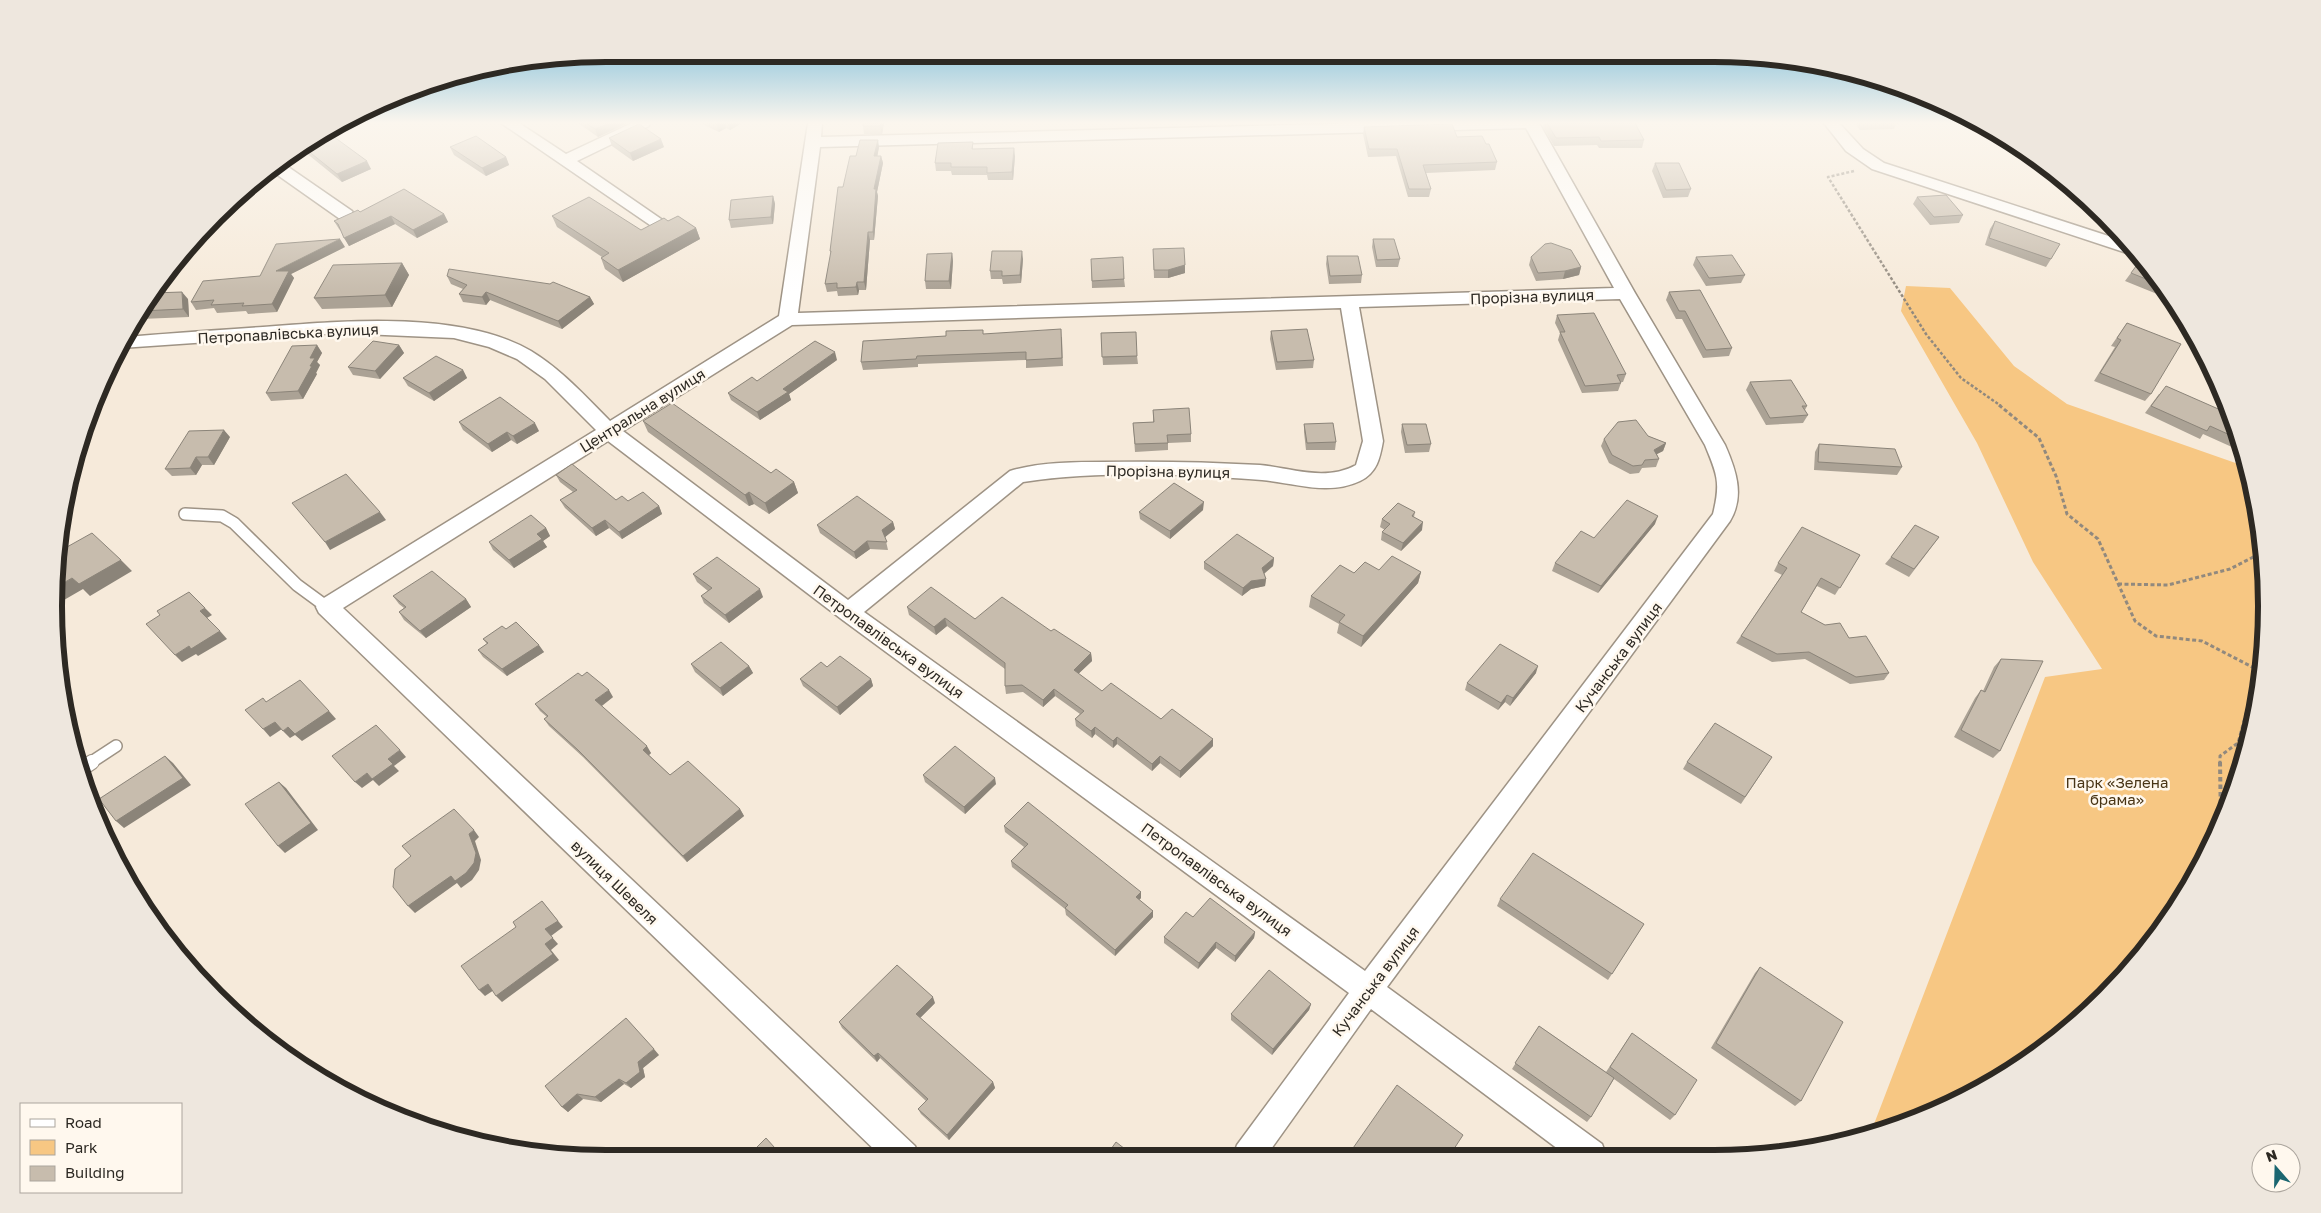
<svg xmlns="http://www.w3.org/2000/svg" width="2321" height="1213" font-family="'Golos Text',sans-serif">
<rect width="100%" height="100%" fill="#f6eada"/>
<path fill="#f7c783" d="M1906,286L1950,288L2014,366L2067,404L2247,467L2263,535L2266,643L2248,750L2210,851L2130,971L2022,1066L1926,1117L1871,1132L2045,677L2102,669L2033,562L1977,443L1901,311Z"/>
<g fill="none" stroke-linecap="round" stroke-linejoin="round">
<defs>
<path id="service-far1" d="M185,514L222,516L234,523L297,585L327,607
M90,763L116,746"/>
<path id="service" d="M80,770L92,762"/>
<path id="minor" d="M501,123H519L566,154L632,123H650L649,126L577,161L664,221L662,225H650Z
M808,123H822L821,137L1373,123H1539L1635,293L1725,445C1736,470 1745,496 1730,521L1387,987L1602,1144L1606,1155H1566L1371,1009L1266,1156H1233L1237,1145L1349,993L840,618L608,441L343,608L915,1146L919,1157H882L319,613L316,607L319,601L596,430L545,379L517,359L489,347L454,338L339,333L121,348L127,337C172,333 218,330 263,327C342,321 460,310 531,351C561,369 585,396 610,421L779,316ZM1526,128L1614,288L798,313L820,147ZM1620,299L1705,445C1717,474 1721,482 1713,514L1365,971L864,612L1023,482C1074,474 1127,474 1179,475C1206,476 1235,478 1262,480C1295,483 1329,496 1360,481C1377,473 1380,458 1383,441L1359,307ZM1341,308L1363,441L1356,465C1325,482 1292,468 1260,465C1207,462 1156,461 1104,462C1072,462 1040,462 1010,471L848,600L623,431L792,325Z
M1824,123H1839L1863,149L1884,163L2130,243L2139,254H2130L1872,169L1846,151Z
M281,162L352,211L354,215L352,219H340L269,169Z"/>
</defs>
<use href="#service-far1" stroke="#9e9385" stroke-width="14"/>
<use href="#service" stroke="#9e9385" stroke-width="16"/>
<use href="#minor" stroke="#9e9385" stroke-width="3"/>
<path stroke="#91897e" stroke-width="2.5" stroke-dasharray="3 2" stroke-linecap="butt" d="M1854,171L1828,177L1926,334L1961,378L2001,406"/>
<path stroke="#91897e" stroke-width="3" stroke-dasharray="4 2.5" stroke-linecap="butt" d="M1999,405L2039,438L2056,476L2067,514L2098,539L2135,621L2156,636L2202,641L2258,670L2238,743L2220,756V763
M2118,584L2168,585L2230,569L2263,552
M2258,670L2265,606"/>
<path stroke="#91897e" stroke-width="4" stroke-dasharray="4.5 3" stroke-linecap="butt" d="M2220,762L2221,822"/>
<use href="#service-far1" stroke="#fff" stroke-width="11"/>
<use href="#service" stroke="#fff" stroke-width="14"/>
<use href="#minor" fill="#fff" fill-rule="evenodd"/>
</g>
<path fill="#aba295" d="M578,123H628L598,137Z
M700,123H742L730,130L726,128L719,132Z
M864,123H884L882,134H864L863,126Z
M1544,123H1635L1644,140L1642,148H1599L1597,145L1554,146L1543,127Z
M1855,123H1898V124H1896L1894,129L1860,130Z
M1364,127L1457,137L1486,144L1497,162L1495,170L1426,173L1431,189L1429,197H1408L1396,156L1368,157L1363,134Z
M326,131L371,169L342,182L300,148Z
M609,138L664,147L633,161L612,146Z
M973,142V149L1015,156L1013,180H988L987,175H952L951,171H936L935,163Z
M450,147L506,157L509,165L486,176L454,155Z
M879,147L877,156H881L883,163L877,192L878,196L874,240H870L866,290H859L858,295L838,296L837,291L827,292L825,284L831,255L830,251L843,187L856,156Z
M1655,163L1691,189L1688,197L1663,198L1652,171Z
M773,196L775,204L773,224L731,228L729,220Z
M1917,197L1963,215L1959,223L1930,225L1913,204Z
M360,212L444,214L448,222L417,238L395,224L349,246L341,231L339,229L334,221Z
M552,216L641,230L668,221L696,228L700,239L623,282L605,269L601,258L602,257L557,227Z
M1995,221L2051,259L2046,267L1985,245L1990,229Z
M1373,239L1400,259L1398,267H1376L1372,247Z
M345,247L291,274L294,278L277,312L248,314L246,311L217,313L214,308L196,310L191,302L260,276Z
M1153,249L1185,265V273L1168,278H1154Z
M952,253L953,261L951,289H926L925,281Z
M1327,256L1362,275L1361,283L1329,284L1326,264Z
M1531,257L1581,267L1579,275L1563,279L1536,281L1529,265Z
M1696,257L1745,275L1741,283L1706,286L1693,265Z
M2142,258L2166,292L2162,296L2125,281Z
M1023,259L1021,283L1003,284L1002,279H991L990,271Z
M1091,259L1124,279L1125,287L1092,288Z
M402,263L409,275L392,307L322,309L314,298Z
M167,276L155,293L188,299L189,317L141,319L136,325L133,326L147,300Z
M447,276L590,297L594,304L562,329L490,300L486,305L463,302L459,294L463,289L451,284Z
M1669,292L1732,348L1729,356L1703,358L1682,319H1676L1666,300Z
M1557,315L1626,374L1623,382H1620L1621,383L1618,391L1582,393L1558,340L1560,333L1555,323Z
M2127,323L2151,394L2145,401L2094,381L2115,347L2111,346Z
M1271,331L1314,360L1313,368L1276,370L1270,339Z
M1101,333L1137,356L1138,364L1103,365Z
M984,334L1062,337L1063,366L1026,368V360L918,364V367L863,370L861,362L946,336Z
M317,345L322,353L317,362L320,365L316,373L317,374L303,399L271,401L266,393Z
M399,345L404,353L380,379L353,375L348,367Z
M837,360L789,394L791,400L760,420L731,400L728,393L757,381Z
M463,370L467,378L434,401L408,386L403,378Z
M1750,382L1807,406L1805,410L1808,415L1803,423L1766,425L1746,390Z
M2159,394L2238,429L2243,452L2203,434L2200,439L2145,413Z
M1153,410L1191,434V442L1168,443V450L1135,452L1133,423L1153,422Z
M643,421L794,482L798,493L769,514L754,504L749,506L648,432Z
M459,422L539,431L517,444L511,440L492,452L463,430Z
M1304,424L1336,442L1335,450H1306L1304,432Z
M1402,424L1431,444L1429,452L1405,453L1401,432Z
M1648,436L1666,443L1663,451L1657,454L1659,459L1656,467L1642,468L1639,473L1630,474L1609,463L1601,446L1604,439Z
M230,437L214,465H202L196,475L172,476L165,469Z
M1819,444L1902,467L1897,475L1814,470L1815,452Z
M556,475L616,500L659,506L662,514L622,539L609,528L596,536L565,508L560,500L573,492L560,482Z
M1203,510L1170,539L1140,519L1139,512Z
M1415,512L1414,517L1422,530L1401,551L1381,540L1382,532L1385,530L1380,527L1382,519Z
M893,522L895,529L885,537L888,550L870,549L856,559L820,533L817,525Z
M1655,524L1598,593L1552,571L1555,563Z
M546,528L550,536L543,541L547,547L514,568L493,550L489,542Z
M1939,537L1909,577L1885,564L1891,557Z
M1860,555L1835,595L1817,586L1801,612L1849,638L1889,673L1884,680L1850,684L1805,659L1772,662L1736,643L1782,575L1774,571L1778,563Z
M1274,558L1273,566L1264,574L1266,579L1265,586L1251,589L1242,596L1204,569V562Z
M1379,570L1421,572L1418,583L1361,647L1337,633L1339,624L1309,607L1311,596L1354,573Z
M693,574L763,597L729,623L704,603L701,596L708,591L697,582Z
M393,596L466,599L471,607L426,638L404,620L399,612L404,608L399,604Z
M907,607L1051,631L1091,653L1092,661L1078,674L1102,691L1161,719L1213,739V746L1180,778L1160,763L1152,771L1117,744L1113,748L1095,734L1092,738L1076,726L1075,719L1080,714L1055,696L1043,707L1023,692L1006,694L1005,686V669L947,626L936,635L909,615Z
M506,629L544,652L507,676L483,657L478,650L487,644L483,639Z
M2001,659L2000,751L1993,758L1954,737L1975,698L1981,690L1983,691L1994,667Z
M691,664L749,666L753,673L723,696L695,672Z
M827,667L871,679L873,686L840,715L803,686L800,679Z
M1536,673L1510,706L1505,702L1498,710L1465,690L1467,683Z
M613,697L602,706L651,753L649,755L670,775L740,809L744,816L687,862L583,757L549,726L544,719L547,717L540,711L535,704Z
M1772,757L1741,804L1683,769L1687,762Z
M923,775L996,784L965,814L925,782Z
M1004,826L1141,898L1139,900L1153,911V917L1115,956L1066,915L1065,909L1012,867L1011,861L1024,847L1005,832Z
M1500,899L1644,924L1608,980L1497,906Z
M1193,917L1255,932L1254,938L1235,962L1216,948L1198,969L1164,943V937Z
M1760,967L1801,1101L1795,1106L1711,1048L1755,973Z
M935,1003L920,1018L993,1082L995,1088L949,1140L921,1114L918,1109L926,1101L880,1058L877,1062L842,1028L839,1022Z
M1311,1004L1309,1010L1272,1055L1231,1020V1014Z
M1539,1026L1606,1072L1632,1033L1675,1115L1670,1120L1614,1079L1591,1117L1587,1122L1512,1069Z
M659,1055L643,1068L645,1077L631,1088L624,1084L601,1102L583,1099L568,1112L562,1107L545,1086Z
M1351,1151L1450,1155L1349,1156Z"/>
<path fill="#8b8479" d="M610,123H628L598,137L595,129Z
M716,123H725L726,128L719,132Z
M728,123H742L730,130Z
M881,123H884L882,134L880,126Z
M661,139L664,147L633,161L630,153Z
M878,140L879,147L876,164L874,156Z
M1014,148L1015,156L1013,180L1012,172Z
M881,156L883,163L877,192L878,196L874,240L873,232L874,189Z
M506,157L509,165L486,176L482,168Z
M367,161L371,169L342,182L337,174Z
M773,196L775,204L773,224L771,217Z
M444,214L448,222L417,238L413,230Z
M391,216L395,224L349,246L344,238Z
M696,228L700,239L623,282L618,270Z
M868,232L870,240L866,290L864,282Z
M340,239L345,247L291,274L294,278L277,312L272,304L276,271Z
M1022,251L1023,259L1021,283L1020,275Z
M952,253L953,261L951,289L949,281Z
M402,263L409,275L392,307L385,295Z
M1185,265V273L1168,278V270Z
M1581,267L1579,275L1563,279L1565,271Z
M166,274L167,276L150,301L148,298Z
M857,282L859,290L858,295L856,287Z
M182,292L188,299L189,317L183,309Z
M486,292L490,300L486,305L482,297Z
M590,297L594,304L562,329L558,321Z
M138,316L141,319L136,325L134,323Z
M317,345L322,353L317,362L320,365L316,373L317,374L303,399L298,391L310,366V358Z
M399,345L404,353L380,379L375,371Z
M835,352L837,360L789,394L791,400L760,420L757,412L783,389Z
M463,370L467,378L434,401L429,393Z
M535,423L539,431L517,444L513,436Z
M224,430L230,437L214,465L208,457Z
M507,432L511,440L492,452L488,444Z
M1666,443L1663,451L1651,457L1654,450Z
M196,457L202,465L196,475L190,468Z
M794,482L798,493L769,514L765,503Z
M749,492L754,504L749,506L745,495Z
M1204,502L1203,510L1170,539V531Z
M659,506L662,514L622,539L619,532Z
M380,512L386,520L330,550L325,542Z
M1658,516L1655,524L1598,593L1601,586Z
M605,520L609,528L596,536L592,528Z
M893,522L895,529L884,538L882,530Z
M1423,522L1422,530L1401,551L1403,543Z
M546,528L550,536L543,541L547,547L514,568L509,560L537,534Z
M867,541L870,549L856,559L854,552Z
M1274,558L1273,566L1261,576L1262,568Z
M121,560L132,571L90,596L83,589L64,600L55,592V588L72,578Z
M1421,572L1418,583L1361,647L1363,636Z
M1266,579L1265,586L1251,589L1242,596L1243,588L1251,581Z
M760,589L763,597L729,623L725,615Z
M466,599L471,607L426,638L420,631Z
M205,608L212,615L207,618L200,611Z
M945,618L947,626L936,635L934,627Z
M220,631L227,639L198,656L196,654L182,662L175,655L189,646Z
M539,645L544,652L507,676L502,669Z
M1091,653L1092,661L1074,678V670Z
M749,666L753,673L723,696L720,688Z
M1538,666L1536,673L1510,706L1513,698Z
M871,679L873,686L840,715L837,707Z
M1054,689L1055,696L1043,707V700Z
M609,690L613,697L600,707L595,700Z
M1507,695L1505,702L1498,710L1501,703Z
M329,711L336,719L302,741L295,735L290,738L283,731L288,727Z
M275,722L282,729L270,737L263,729Z
M1095,727V734L1092,738L1091,731Z
M1117,737V744L1113,748V741Z
M1213,739V746L1180,778V771Z
M647,746L651,753L647,757L643,750Z
M400,750L406,757L394,766L399,771L379,786L372,779L388,759Z
M165,756L173,763L191,785L124,828L116,821Z
M1160,756V763L1152,771V764Z
M367,773L373,780L362,788L355,782Z
M995,778L996,784L965,814L964,807Z
M279,782L286,788L318,830L285,853L278,846Z
M740,809L744,816L687,862L683,856Z
M474,830L479,837L475,841L481,860L479,870L472,880L461,888L457,883L415,913L408,906L469,834Z
M1141,892V898L1136,903V897Z
M542,901L563,927L551,936L558,944L551,950L559,960L502,1002L496,996L545,929Z
M1153,911V917L1115,956V950Z
M1255,932L1254,938L1235,962V956Z
M1216,942V948L1198,969L1199,963Z
M488,984L494,990L485,996L479,990Z
M933,997L935,1003L918,1020L916,1014Z
M1311,1004L1309,1010L1272,1055L1273,1049Z
M654,1049L659,1055L643,1068L645,1077L631,1088L626,1083L638,1062Z
M878,1053L880,1058L877,1062L874,1056Z
M619,1079L624,1084L601,1102L595,1097Z
M993,1082L995,1088L949,1140L947,1135Z
M577,1094L583,1099L568,1112L562,1107Z"/>
<path fill="#c7bcad" stroke="#8b8479" d="M586,123H610L595,129Z
M864,123H881L880,126H863Z
M1547,123H1635L1644,140L1601,141L1599,137L1556,138Z
M639,124L661,139L630,153L609,138Z
M1452,124L1457,137L1482,136L1486,144H1489L1497,162L1423,165L1431,189H1409L1397,149H1369L1364,127Z
M326,131L367,161L337,174L302,146Z
M476,136L506,157L482,168L450,147Z
M860,140H878L874,156H881L874,189H876L873,232H868L864,282H857L856,287L837,288V283L825,284L831,251H830L838,187H843L850,156H856Z
M973,142L972,149L1014,148L1012,172L987,173V167H951V163H935L938,143Z
M1655,163H1679L1691,189L1666,190Z
M404,189L444,214L413,230L391,216L344,238L338,224L334,221L358,210L360,212Z
M1946,195L1963,215L1934,217L1917,197Z
M773,196L771,217L729,220L731,200Z
M589,197L641,230L664,218L668,221L678,216L696,228L618,270L601,258L609,253L552,216Z
M1995,221L2060,244L2051,259L1989,238Z
M340,239L276,271H289L272,304L242,306L244,303L211,305L214,300L191,302L203,281L260,276L276,244Z
M1373,239H1394L1400,259L1377,260Z
M1551,243L1571,250L1581,267L1565,271L1538,273L1531,257L1545,244Z
M1184,248L1185,265L1168,270H1154L1153,249Z
M992,251H1022L1020,275L1002,276V271H990Z
M952,253L949,281H925L927,254Z
M1732,255L1745,275L1709,278L1696,257Z
M1327,256H1358L1362,275L1330,276Z
M1123,257L1124,279L1092,281L1091,259Z
M2142,258L2161,285L2131,273Z
M402,263L385,295L314,298L333,265Z
M449,269L550,284L553,282L590,297L558,321L486,292L482,297L459,294L467,285L447,276Z
M1700,290L1732,348L1706,350L1685,311H1679L1669,292Z
M182,292L183,309L141,311L147,300L152,293Z
M1594,313L1626,374L1617,375L1621,383L1585,386L1560,332H1565L1557,315Z
M2127,323L2181,344L2151,394L2100,373L2121,340L2117,338Z
M1061,329L1062,358L1026,360V352L917,356L916,359L861,362L863,341L946,336V331L983,330V334Z
M1307,329L1314,360L1277,362L1271,331Z
M1136,332L1137,356L1102,357L1101,333Z
M373,341L399,345L375,371L348,367Z
M815,341L835,352L783,389L788,392L757,412L728,393L752,377L757,381Z
M317,345L310,358H315L310,366H312L298,391L266,393L292,346Z
M436,356L463,370L429,393L403,378Z
M1791,380L1807,406H1802L1808,415L1770,418L1750,382Z
M2166,386L2232,415L2238,429L2241,440L2210,426L2207,431L2151,406Z
M500,397L535,423L513,436L507,432L488,444L459,422Z
M672,403L771,473L776,469L794,482L765,503L749,492L745,495L643,421Z
M1189,408L1191,434L1167,435L1168,443L1135,444L1133,423L1154,422L1153,410Z
M1636,420L1648,436L1666,443L1654,450L1659,459L1645,460L1642,465L1633,466L1612,455L1604,439L1618,422Z
M1333,423L1336,442L1307,443L1304,424Z
M1402,424H1426L1431,444L1407,445Z
M224,430L208,457H196L190,468L165,469L189,431Z
M1819,444L1895,449L1902,467L1818,462Z
M572,464L616,500L622,496L628,501L643,492L659,506L619,532L605,520L592,528L560,500L577,490L556,475Z
M346,474L380,512L325,542L292,503Z
M1174,483L1204,502L1170,531L1139,512Z
M857,496L893,522L882,530L887,542L867,541L854,552L817,525Z
M1627,500L1658,516L1601,586L1555,563L1581,531L1594,538Z
M1398,503L1415,512L1412,516L1423,522L1403,543L1382,532L1390,524L1382,519Z
M531,515L546,528L537,534L542,539L509,560L489,542Z
M1915,525L1939,537L1914,569L1891,557Z
M1802,527L1860,555L1840,588L1821,578L1801,612L1825,625L1840,623L1849,638L1866,636L1889,673L1856,677L1809,652L1777,654L1741,636L1787,568L1778,563Z
M92,533L121,560L79,584L72,578L55,588V570L58,552Z
M1237,534L1274,558L1262,568L1266,579L1251,581L1243,588L1204,562Z
M1392,556L1421,572L1363,636L1339,622L1345,615L1311,596L1340,565L1354,573L1365,562L1379,570Z
M717,557L760,589L725,615L701,596L712,588L693,574Z
M432,571L466,599L420,631L399,612L406,607L393,596Z
M931,587L975,619L1002,597L1051,631L1054,629L1091,653L1074,670L1102,691L1111,683L1161,719L1172,709L1213,739L1180,771L1160,756L1152,764L1117,737L1113,741L1095,727L1091,731L1075,719L1084,711L1054,689L1043,700L1022,685L1005,686V663L945,618L934,627L907,607Z
M189,592L205,608L200,611L220,631L191,649L189,646L175,655L146,624L160,615L157,611Z
M516,622L539,645L502,669L478,650L488,643L483,639L502,626L506,629Z
M721,642L749,666L720,688L691,664Z
M1500,644L1538,666L1513,698L1507,695L1501,703L1467,683Z
M840,656L871,679L837,707L800,679L821,662L827,667Z
M2001,659L2043,661L2000,751L1961,730L1981,690L1985,692Z
M587,672L609,690L595,700L647,746L643,750L670,775L688,761L740,809L683,856L578,750L544,719L548,716L535,704L578,673L582,676Z
M300,680L329,711L295,734L288,727L283,731L275,722L263,729L245,710L263,698L266,702Z
M1715,723L1772,757L1745,797L1687,762Z
M376,725L400,750L388,759L393,764L372,779L367,773L355,782L332,756Z
M955,746L995,778L964,807L923,775Z
M165,756L183,778L116,821L99,799Z
M279,782L311,823L278,846L245,804Z
M1028,802L1141,892L1136,897L1153,911L1115,950L1065,908L1068,905L1011,861L1028,844L1004,826Z
M454,809L474,830L469,834L476,853L474,863L466,873L455,881L451,876L408,906L393,887L395,869L411,856L402,846Z
M1533,853L1644,924L1612,974L1500,899Z
M1210,898L1255,932L1235,956L1216,942L1199,963L1164,937L1186,912L1193,917Z
M542,901L558,921L545,929L553,938L545,944L553,954L496,996L488,984L479,990L461,966L516,927L513,922Z
M897,965L933,997L916,1014L993,1082L947,1135L918,1109L928,1099L878,1053L874,1056L839,1022Z
M1760,967L1843,1022L1801,1101L1716,1043Z
M1269,970L1311,1004L1273,1049L1231,1014Z
M626,1018L654,1049L638,1062L640,1072L626,1083L619,1079L595,1097L577,1094L562,1107L545,1086Z
M1539,1026L1614,1078L1591,1117L1515,1063Z
M1632,1033L1697,1080L1675,1115L1610,1067Z
M1397,1085L1463,1135L1450,1155L1356,1156L1351,1151Z
M766,1138L783,1157L746,1158Z
M1116,1142L1134,1156H1106Z
M790,1152L795,1157H786Z"/>
<linearGradient id="sky" x2="0" y2="1"><stop stop-color="#5badd3"/><stop offset="0.42" stop-color="#fbf6ee"/><stop offset="1" stop-color="#fbf6ee" stop-opacity="0"/></linearGradient>
<rect width="2321" height="292" fill="url(#sky)"/>
<g text-anchor="middle" dominant-baseline="central" stroke-width="5" stroke-linejoin="round" paint-order="stroke">
<g font-size="15" fill="#2d2923" stroke="#fff8ee">
<text transform="translate(1532 296) rotate(-2)">Прорізна вулиця</text>
<text transform="translate(288 333) rotate(-3)">Петропавлівська вулиця</text>
<text transform="translate(642 410) rotate(-32)">Центральна вулиця</text>
<text transform="translate(1168 471) rotate(1)">Прорізна вулиця</text>
<text transform="translate(889 641) rotate(36)">Петропавлівська вулиця</text>
<text transform="translate(1618 657) rotate(-53)">Кучанська вулиця</text>
<text transform="translate(1217 879) rotate(36)">Петропавлівська вулиця</text>
<text transform="translate(615 882) rotate(44)">вулиця Шевеля</text>
<text transform="translate(1375 981) rotate(-53)">Кучанська вулиця</text>
</g>
<g font-size="15" fill="#493516" stroke="#fff8ee">
<text x="2117" y="782">Парк «Зелена<tspan x="2117" dy="17">брама»</tspan></text>
</g>
</g>
<path d="M0 0H2321V1213H0ZM606 62H1714A544 544 0 0 1 2258 606V606A544 544 0 0 1 1714 1150H606A544 544 0 0 1 62 606V606A544 544 0 0 1 606 62Z" fill="#eee7de" fill-rule="evenodd"/>
<path fill="none" stroke="#2d2923" stroke-width="6" d="M606 62H1714A544 544 0 0 1 2258 606V606A544 544 0 0 1 1714 1150H606A544 544 0 0 1 62 606V606A544 544 0 0 1 606 62Z"/>
<rect x="20" y="1103" width="162" height="90" fill="#fff8ee" stroke="#aba59d"/>
<rect x="30" y="1119" width="25" height="8" fill="#ffffff" stroke="#aba59d"/>
<text x="65" y="1128" font-size="15" fill="#2d2923">Road</text>
<rect x="30" y="1140" width="25" height="15" fill="#f7c783" stroke="#aba59d"/>
<text x="65" y="1153" font-size="15" fill="#2d2923">Park</text>
<rect x="30" y="1166" width="25" height="15" fill="#c7bcad" stroke="#aba59d"/>
<text x="65" y="1178" font-size="15" fill="#2d2923">Building</text>
<g transform="translate(2276 1168) rotate(340)"><circle r="24" fill="#fff8ee" stroke="#aba59d"/>
<path d="M0-4L9 19L0 12L-9 19Z" fill="#1b6670"/>
<text y="-8" font-size="14" font-weight="bold" text-anchor="middle" fill="#2d2923">N</text>
</g>
</svg>
